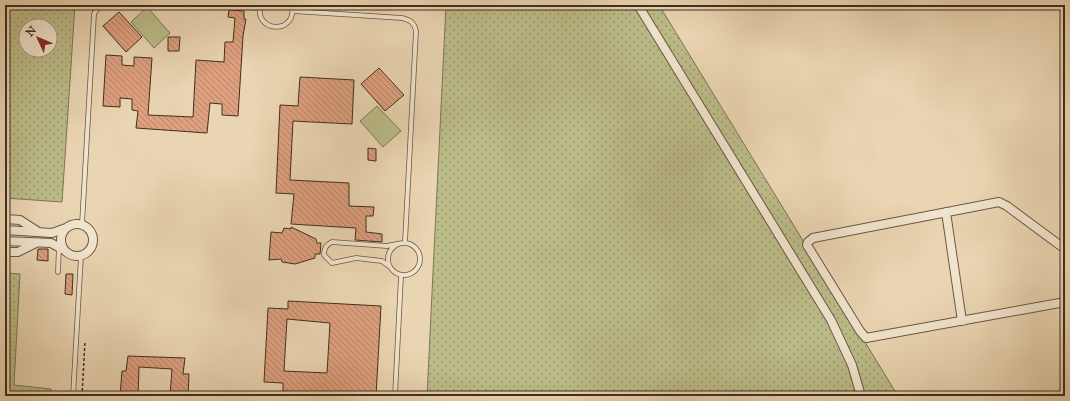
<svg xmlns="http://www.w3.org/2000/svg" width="1070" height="401" font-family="'IM FELL Great Primer',serif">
<defs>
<pattern id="grass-dots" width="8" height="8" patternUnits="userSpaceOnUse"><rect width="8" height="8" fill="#bbbc89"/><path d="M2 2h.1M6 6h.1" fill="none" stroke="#9a996f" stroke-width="1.8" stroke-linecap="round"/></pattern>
<pattern id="building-back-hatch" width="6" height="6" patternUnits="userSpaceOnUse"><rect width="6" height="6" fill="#dea07f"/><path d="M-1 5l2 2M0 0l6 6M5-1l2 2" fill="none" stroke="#b68367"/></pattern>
</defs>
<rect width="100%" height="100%" fill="#ead5b2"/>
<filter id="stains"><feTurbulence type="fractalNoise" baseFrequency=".005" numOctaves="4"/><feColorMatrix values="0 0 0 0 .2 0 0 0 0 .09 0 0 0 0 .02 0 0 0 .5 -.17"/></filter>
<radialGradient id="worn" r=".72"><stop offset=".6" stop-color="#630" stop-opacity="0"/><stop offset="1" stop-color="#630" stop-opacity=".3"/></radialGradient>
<path fill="url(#grass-dots)" stroke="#7e7554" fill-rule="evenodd" d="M5,5H75L62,202L5,198ZM26,26H50V50H26Z
M446,5H659L898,396H427Z
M5,273L20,274L14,385L51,389V396H5Z"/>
<path fill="#bbbc89" stroke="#7e7554" d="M147,7L170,33L154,48L131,22Z
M377,106L401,131L383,147L360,121Z"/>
<path fill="url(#building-back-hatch)" stroke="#412e1f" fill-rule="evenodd" d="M229,10L244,11V19H246L243,36L238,116L222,115V104L210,103L207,133L136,128L138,111L132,110V99L120,98V107L103,106L106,55L122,56V65L134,66V57L152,58L148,115L193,117L196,60L224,62L225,42H233L235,18L228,17Z
M119,12L142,37L126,52L103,26Z
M168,37H180L179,51H168Z
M379,68L404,95L385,111L361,84Z
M300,77L354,80L352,124L293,121L290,180L349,183V206L374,207L373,216H366V232L382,234V242L355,240L356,228L291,224L294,194L276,193L280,105L298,106Z
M368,148L376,149V161L368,160Z
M291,227L316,239L317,243H321L320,254H315V258L295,264L282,262L281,259L269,260L271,232L282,233L284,228L291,229Z
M38,249H48V261L37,260Z
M66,274H73L72,295L65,294Z
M288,301L381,306L376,396L283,391V383L264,382L268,308L288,309ZM287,319L330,323L327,373L284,371Z
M128,356L185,358L183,374H189L188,396H170L172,369L139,367L138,396H120L122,371H126Z"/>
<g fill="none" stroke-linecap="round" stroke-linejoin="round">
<defs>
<path id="lane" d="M217,5L260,8
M261,5C252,31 297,37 292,5
M293,11L402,18C410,20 414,22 416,31L405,242
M82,224L94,14L100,5
M388 259a16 16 0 1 1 32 0a16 16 0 1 1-32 0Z
M389,266L382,261L356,258L332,263L324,255C324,248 326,245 332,242L387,246L397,244
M58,272L59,246
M73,396L81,256
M395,396L401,276"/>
<path id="street" d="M638,5L831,320L852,365L861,396
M946,212L962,321
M5,219L20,220L37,231
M61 240a16 16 0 1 1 32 0a16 16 0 1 1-32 0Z
M5,230L52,233L66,228
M5,241L51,243L64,250
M1065,249L1007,206L999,202L813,238L808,242L807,245L860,331L866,338L1065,302
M5,252H18L36,243"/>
</defs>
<use href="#lane" stroke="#6b5844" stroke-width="5.5"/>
<use href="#street" stroke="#6b5844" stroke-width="10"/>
<path stroke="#412e1f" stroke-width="1.5" stroke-dasharray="3 2" stroke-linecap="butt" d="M82,396L85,341"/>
<use href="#lane" stroke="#f1e4cd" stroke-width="4"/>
<use href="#street" stroke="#f1e4cd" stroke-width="8"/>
</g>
<rect width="1070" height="401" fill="none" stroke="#ead5b2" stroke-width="20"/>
<rect x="6" y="6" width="1058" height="389" fill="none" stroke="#412e1f" stroke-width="2"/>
<rect x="10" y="10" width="1050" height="381" fill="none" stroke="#412e1f"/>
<g transform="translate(38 38) rotate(314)"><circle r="19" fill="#f1e4cd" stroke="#ab9b87"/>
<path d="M0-3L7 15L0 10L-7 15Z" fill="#8f2418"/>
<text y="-6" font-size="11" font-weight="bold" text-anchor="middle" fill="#412e1f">N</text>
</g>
<rect width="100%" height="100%" filter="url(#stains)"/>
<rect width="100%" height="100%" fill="url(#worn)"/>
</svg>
